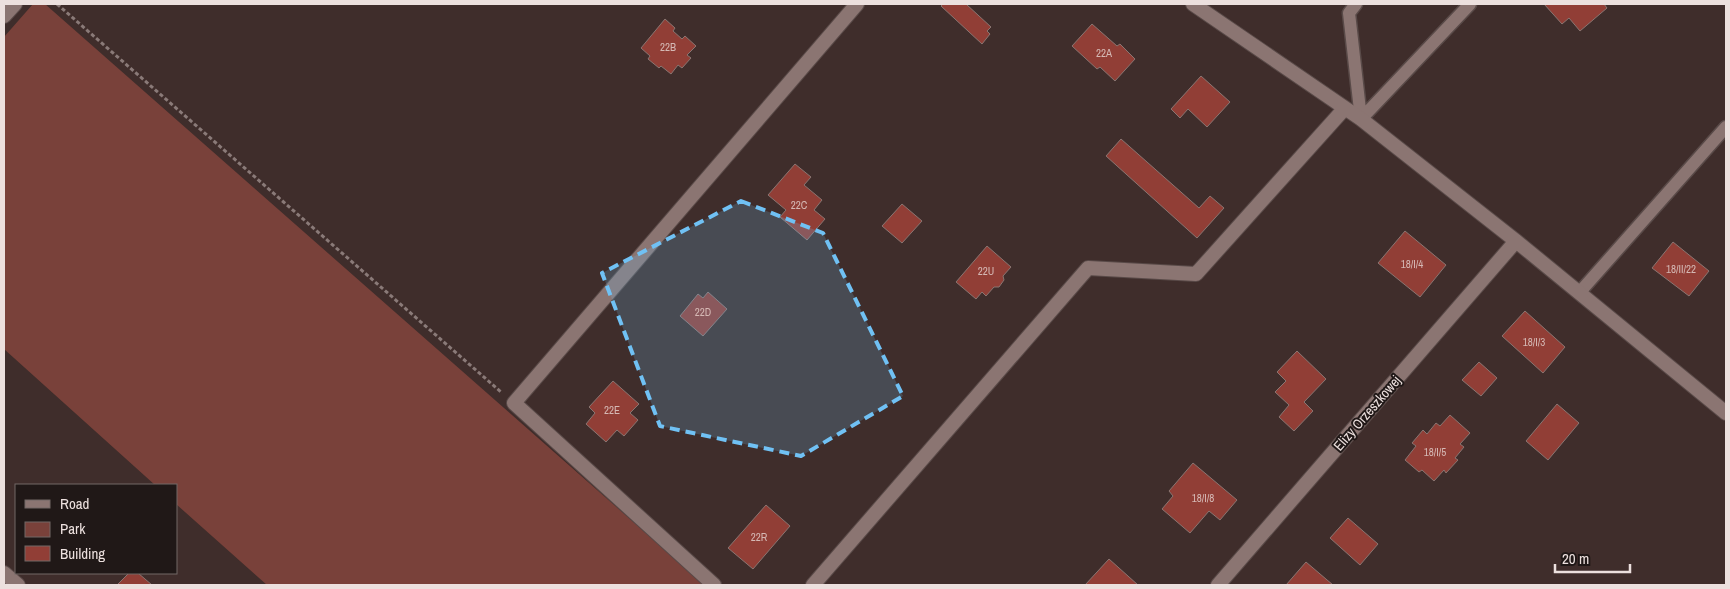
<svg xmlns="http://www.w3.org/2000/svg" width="1730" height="589" font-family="'Archivo Narrow',sans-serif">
<rect width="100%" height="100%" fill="#3f2d2b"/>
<path fill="#79413a" d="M33,4H45L705,585H267L176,504V485H155L4,349V37Z"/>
<path fill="#913e36" stroke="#8a7571" d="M943,4H966L991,27L987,31L990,34L982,44L941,6Z
M1544,4H1604L1607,8L1580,31L1569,18L1562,24Z
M665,19L675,28L673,31L682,39L685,36L696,46L687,55L691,58L682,68L678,65L671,74L661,66L659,68L648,59L650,56L641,48Z
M1092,24L1117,46L1120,44L1135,59L1115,81L1100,67L1097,69L1072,46Z
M1201,76L1230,102L1207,127L1188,109L1180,118L1171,109Z
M1121,139L1199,208L1210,196L1224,208L1197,238L1106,156Z
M795,164L811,177L804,185L822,200L814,210L825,219L807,240L780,217L786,210L768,195Z
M902,204L922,221L902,243L882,226Z
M1405,231L1446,265L1420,297L1378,263Z
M1673,242L1709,271L1689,296L1652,268Z
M987,246L1011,267L1003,276L1004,280L999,287H994L986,296L982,292L976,299L956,282Z
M708,292L727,309L703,336L680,316L698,294L703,298Z
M1525,311L1565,347L1543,373L1502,336Z
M1297,351L1326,379L1304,402L1313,411L1294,431L1279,417L1289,405L1275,392L1286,381L1277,372Z
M1479,362L1497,378L1481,396L1462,380Z
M613,381L639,404L630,413L638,420L624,436L617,430L606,442L586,424L595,413L589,407Z
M1557,404L1579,423L1548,460L1526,441Z
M1450,415L1470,433L1460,444L1464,447L1455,458L1458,460L1446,473L1444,470L1434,481L1422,470L1419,472L1405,460L1416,446L1412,443L1423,430L1427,434L1436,423L1440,426Z
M1193,463L1237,500L1220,520L1209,511L1190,533L1162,509L1173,496L1169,491Z
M766,505L790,526L753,569L728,548Z
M1348,518L1378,544L1360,565L1330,538Z
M1109,559L1138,585H1085Z
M1306,562L1333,585H1286Z
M129,573H138L152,585H117Z"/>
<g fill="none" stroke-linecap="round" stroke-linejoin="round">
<defs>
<path id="service" d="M1356,4L1349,13L1361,119L1470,4
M1579,293L1726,127"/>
<path id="minor" d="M1193,4L1361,119L1516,241L1726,413
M4,16L15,4
M4,573L18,585
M714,585L514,403L857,4
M813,585L1088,268L1196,274L1345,108
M1218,585L1516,241"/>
</defs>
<use href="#service" stroke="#594a48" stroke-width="15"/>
<use href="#minor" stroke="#594a48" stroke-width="16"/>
<path stroke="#8a7a78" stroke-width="3" stroke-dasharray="4 2.5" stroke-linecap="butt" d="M57,4L501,392"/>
<use href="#service" stroke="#8b7572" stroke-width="12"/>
<use href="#minor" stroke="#8b7572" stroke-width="14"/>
</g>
<path fill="#70c1f4" fill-opacity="0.2" stroke="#70c1f4" stroke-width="4" stroke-dasharray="10 6" stroke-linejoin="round" d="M741,201L823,233L903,396L801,456L660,426L602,273Z"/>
<g text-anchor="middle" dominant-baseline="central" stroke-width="4" stroke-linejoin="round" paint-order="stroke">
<g font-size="11" fill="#d5b8b4">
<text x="668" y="47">22B</text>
<text x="1104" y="53">22A</text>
<text x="799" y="205">22C</text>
<text x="1412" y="264">18/I/4</text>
<text x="1681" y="269">18/II/22</text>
<text x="986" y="271">22U</text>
<text x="703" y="312">22D</text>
<text x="1534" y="342">18/I/3</text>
<text x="612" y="410">22E</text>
<text x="1435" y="452">18/I/5</text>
<text x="1203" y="498">18/I/8</text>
<text x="759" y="537">22R</text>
</g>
<g font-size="14" fill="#ece0de" stroke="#201817">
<text transform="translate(1367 413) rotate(-49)">Elizy Orzeszkowej</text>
</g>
</g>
<rect width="1730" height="589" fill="none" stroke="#ece0de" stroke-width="10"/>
<rect x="15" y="484" width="162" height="90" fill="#201817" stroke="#726867"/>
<rect x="25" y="500" width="25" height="8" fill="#8b7572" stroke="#726867"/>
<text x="60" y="509" font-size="15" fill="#ece0de">Road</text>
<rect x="25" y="522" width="25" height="15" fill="#79413a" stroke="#726867"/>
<text x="60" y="534" font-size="15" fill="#ece0de">Park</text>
<rect x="25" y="546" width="25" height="15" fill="#913e36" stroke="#726867"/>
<text x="60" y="559" font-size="15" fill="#ece0de">Building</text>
<path d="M1555 564v8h75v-8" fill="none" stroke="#ece0de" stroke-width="2.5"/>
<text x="1562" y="564" font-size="15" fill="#ece0de" stroke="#201817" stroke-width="4" paint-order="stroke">20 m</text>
</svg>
